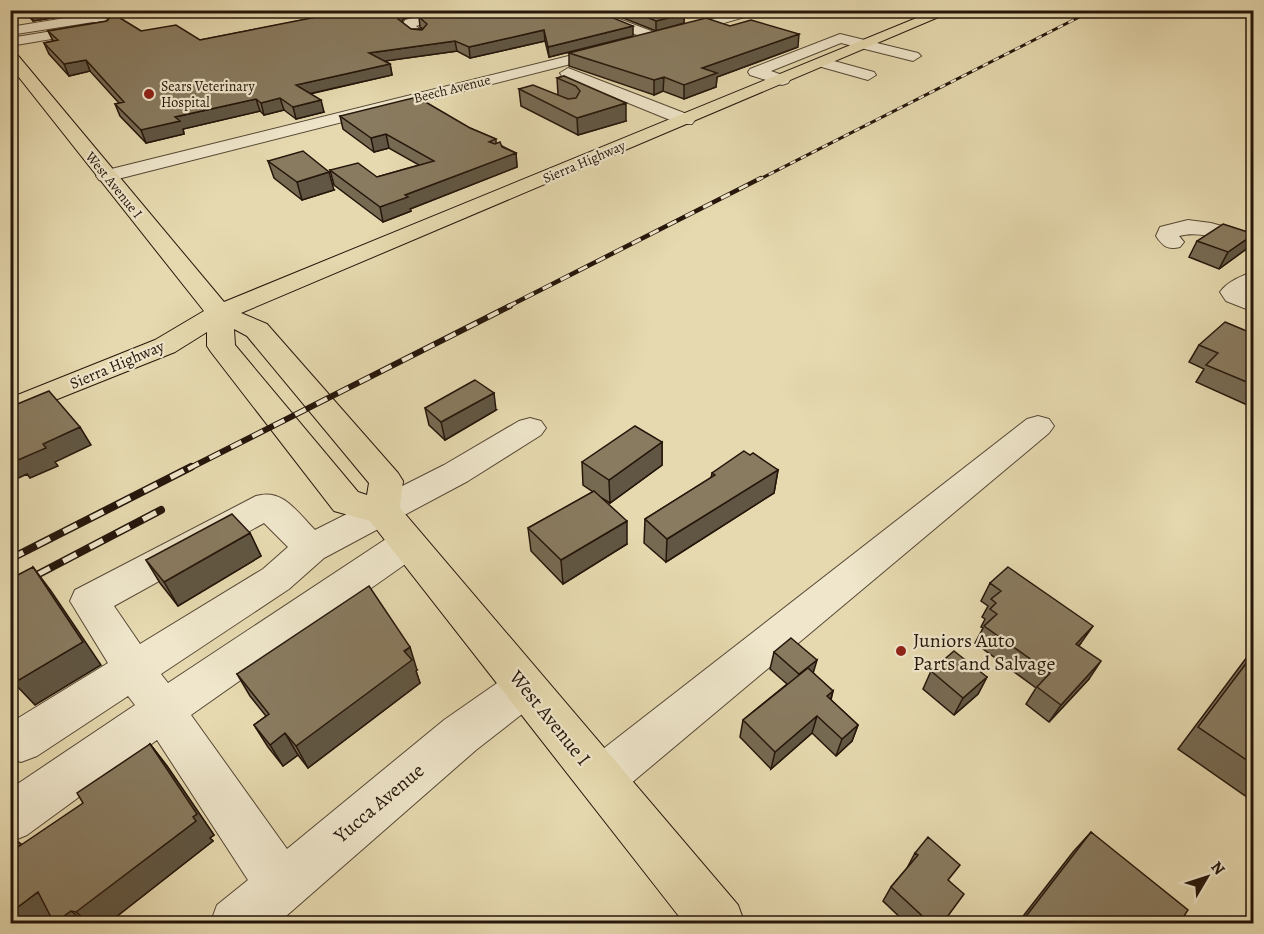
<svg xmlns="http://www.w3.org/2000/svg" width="1264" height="934" font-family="Alegreya,serif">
<rect width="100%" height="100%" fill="#e6d9af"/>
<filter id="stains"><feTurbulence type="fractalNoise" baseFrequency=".00333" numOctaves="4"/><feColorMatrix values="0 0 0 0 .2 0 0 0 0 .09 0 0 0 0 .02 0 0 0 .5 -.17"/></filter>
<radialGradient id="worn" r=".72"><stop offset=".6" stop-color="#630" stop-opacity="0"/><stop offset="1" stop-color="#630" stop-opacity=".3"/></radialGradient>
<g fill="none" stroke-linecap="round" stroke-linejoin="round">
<defs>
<path id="minor" d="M443,10H467L416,26L426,35L424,38H414L401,27L405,20Z
M575,10H595L662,35L664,38L657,42L652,41Z
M746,10H769L675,37L668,33L670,30Z
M96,13L101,14L113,26L111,29L10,46V38L95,24L93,22L10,35V27Z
M840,34L918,53L921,56L913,61L841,43L771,71L788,77L790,80L788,83L782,85L750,75L748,72L750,69Z
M613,45L618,46L620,49L618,52L106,182L99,180L96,176L99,172Z
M823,58L874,72L876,75L868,80L818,66L815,63Z
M568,68L692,116L695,120L692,124H680L562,76L560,73Z
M1188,220L1211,223L1254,235V250C1230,244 1204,229 1179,236L1184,242L1180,247C1167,250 1163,246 1156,236L1160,227Z
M1254,272V290L1249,293L1254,294V312L1226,301L1220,292C1227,282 1242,275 1254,272Z
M1038,416L1049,419L1054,426L1049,433L617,795L601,801L585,795L578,779L585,763L1027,419Z
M530,418L541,421L546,428L541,435L468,481L324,558L289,589L161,674L168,683L395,533L408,529L421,533L426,543L421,553L191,715L287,849L444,720L510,674L525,668L540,674L546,687L540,700L476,750L277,924H210L217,905L248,880L157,740L27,835L10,842V789L135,705L128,696L37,756L21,762L10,758V723L108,663L70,601L75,590L256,496C283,488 297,512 315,530L444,465L519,421ZM264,523L288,547L263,569L140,644L114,606Z"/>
<path id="major" d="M936,10H955L241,313L267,324L398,473L403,481L400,508L738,905L745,924H685L370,521L334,511L211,352L207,346V332L175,352L10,418V398L155,340L204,311L10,66V51L15,52L224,302ZM234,329L247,336L369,483L367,495L358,492L235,345Z"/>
</defs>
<use href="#minor" stroke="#554734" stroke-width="2"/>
<use href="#major" stroke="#25160b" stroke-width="2"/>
<use href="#minor" fill="#efe6cb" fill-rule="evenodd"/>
<use href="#major" fill="#e6d9af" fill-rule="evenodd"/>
<defs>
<path id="rail-far3" d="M758,180L1093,10"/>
<path id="rail-far2" d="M507,307L761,178"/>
<path id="rail-far1" d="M188,469L510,306"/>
<path id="rail" d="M10,559L191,467
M10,589L161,510"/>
</defs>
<use href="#rail-far3" stroke="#25160b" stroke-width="3"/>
<use href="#rail-far2" stroke="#25160b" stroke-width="4.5"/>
<use href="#rail-far1" stroke="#25160b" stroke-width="6"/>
<use href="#rail" stroke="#25160b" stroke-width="8"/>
<use href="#rail-far3" stroke="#efe6cb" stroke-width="2" stroke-dasharray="6" stroke-linecap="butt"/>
<use href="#rail-far2" stroke="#efe6cb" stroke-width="3" stroke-dasharray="10" stroke-linecap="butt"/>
<use href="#rail-far1" stroke="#efe6cb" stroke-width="4" stroke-dasharray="12" stroke-linecap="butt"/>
<use href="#rail" stroke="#efe6cb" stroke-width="5" stroke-dasharray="15" stroke-linecap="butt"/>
</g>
<path fill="#766a53" stroke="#25160b" stroke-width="1.5" d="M23,10L96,11L33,21Z
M106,10L141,31L200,40L339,13L327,10H433L403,19L402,22L411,29H423L420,27L419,17L633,36L549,57L545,41L470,58L457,51L385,61L390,64L392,75L310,94L324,112L296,119L284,110L264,115L260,111L183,129L184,134L146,143L120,116L115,104L119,103L90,71L69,76L49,54L44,43L53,41L48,31L107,21L109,18Z
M603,10H675L684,14V23L656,31Z
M798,47L717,77L716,87L684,99L663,91L654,95L569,66V53Z
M564,76L626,121L578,135L521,106L519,89L558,95L557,78Z
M340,116L470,128L496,139V143L516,153L517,167L410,209L411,211L383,222L334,185L330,170L377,177L419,165L389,148L374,152L343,129Z
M268,161L334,190L302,200L274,178Z
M1197,241L1245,250L1219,269L1189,257Z
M1254,334V408L1196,382L1204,369L1189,362L1199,345Z
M425,408L496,410L445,440L429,425Z
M662,442V465L610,503L600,497L627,544L563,584L531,551L528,528L593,492L583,485L582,462Z
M750,455L778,470L774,493L666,562L644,543L645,519L711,478L712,473Z
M250,533L261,556L178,606L160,583L146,560Z
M990,583L1081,643L1079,646L1089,679L1049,722L1026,704L1036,688L975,643L983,628L981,627L985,619L982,617L988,606L981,601Z
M1254,650V802L1178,749L1247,657Z
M774,652L813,673L833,691L831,700L858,725L852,741L836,756L812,733L771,769L740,737L743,720L787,684L770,669Z
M417,670L416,671L420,683L308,768L298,755L283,766L268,747L254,725L266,716L250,696L237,674Z
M931,671L987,677L978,694L954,715L923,689Z
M150,744L167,766L214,835L210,838L213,841L107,924H54L52,919L46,924H10L83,803Z
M1091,832L1179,924H1017L1073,852Z
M915,853L949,881L942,924H907L883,901L891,887L907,868Z"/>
<path fill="#605643" stroke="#25160b" stroke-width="1.5" d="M29,10H96V11L33,21Z
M401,10H433L403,19L400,29L398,19Z
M684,14V23L656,31V21Z
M633,26V36L549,57L548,47Z
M544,30L545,41L470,58L469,47Z
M799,34L798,47L717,77L716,87L684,99V85L702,68Z
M455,41L457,51L371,63L369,53Z
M86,60L90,71L69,76L64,64Z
M390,64L392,75L299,96L296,85Z
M664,77L663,91L654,95V80Z
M280,98L284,110L264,115L261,103Z
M256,99L260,111L183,129L184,134L146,143L141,130L175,117Z
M321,100L324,112L296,119L293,107Z
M626,103V121L578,135L577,118Z
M386,134L389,148L374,152L371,138Z
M516,153L517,167L410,209L411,211L383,222L380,207L405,195Z
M329,172L334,190L302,200L297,182Z
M1254,234L1245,250L1219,269L1228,252Z
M494,393L496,410L445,440L441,422Z
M80,427L91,445L55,462L58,466L30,478L27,474L10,482V458Z
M662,442V465L610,503L609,480Z
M778,470L774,493L666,562L667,539Z
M627,521V544L563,584L561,560Z
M250,533L261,556L178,606L164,582Z
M33,567L51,591L101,665L35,705L14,683Z
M1093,626L1081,643L1064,661L1076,644Z
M410,647L417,670L416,671L420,683L308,768L296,746Z
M817,660L812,677L799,674Z
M1101,661L1089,679L1049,722L1061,705Z
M987,677L978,694L954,715L963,698Z
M833,691L828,708L827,696Z
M817,716L812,733L771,769L775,752Z
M858,725L852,741L836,756L842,739Z
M285,733L298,755L283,766L270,745Z
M150,744L167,766L214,835L210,838L213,841L107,924H91L76,912Z
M12,837L37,856L18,847Z
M38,892L63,911L46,924H10V913Z
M71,911L87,924L54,923Z"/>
<path fill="#897b60" stroke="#25160b" stroke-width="1.5" d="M107,10L141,31L176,25L200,40L352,10H401L398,19L411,29L422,30L427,24L419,17L440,10H594L633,26L548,47L544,30L469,47L455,41L369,53L390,64L296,85L321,100L293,107L280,98L261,103L256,99L175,117L180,121L141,130L115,104L124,102L86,60L64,64L44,43L58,40L48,31L107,21L111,16Z
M629,10H675L684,14L656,21Z
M706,18L730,26L751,20L799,34L702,68L717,73L684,85L664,77L654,80L569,53Z
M564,76L626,103L577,118L519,89L533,85L568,99L576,98L580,91L576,86L557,78Z
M417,97L470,128L496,139L489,142L495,144L500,142L502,147L516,153L405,195L408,197L380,207L330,170L358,163L377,177L434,161L386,134L371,138L340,116Z
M303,151L329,172L297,182L268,161Z
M1223,224L1254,234L1228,252L1197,241Z
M1225,322L1254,334V385L1206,365L1218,353L1199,345Z
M475,380L494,393L441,422L425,408Z
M49,391L80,427L43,444L46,448L18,460L15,456L10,458V407Z
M635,426L662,442L609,480L582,462Z
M744,451L750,455L753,453L778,470L667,539L645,519L715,475L712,473Z
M594,491L627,521L561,560L528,528Z
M232,514L250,533L164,582L146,560Z
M33,567L83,642L14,683L10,676V579Z
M1008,567L1093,626L1076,644L1101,661L1061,705L1037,687L1050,673L984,626L997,614L990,609L996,603L991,599L1001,591L990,583Z
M369,586L410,647L404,651L412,660L296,746L285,733L270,745L254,725L269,714L237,674Z
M791,638L817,660L799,674L774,652Z
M954,651L987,677L963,698L931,671Z
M1254,653V765L1198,727Z
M808,668L833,691L827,696L858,725L842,739L817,716L775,752L743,720Z
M150,744L197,814L193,817L196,821L76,912L71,911L54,923L38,892L10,913V838L12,837L18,847L83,803L77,793Z
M1091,832L1188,910L1179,924H1020Z
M928,837L960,865L948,880L964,894L942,924H931L891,887L918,855L915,853Z"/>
<g fill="#8f2418" stroke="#efe6cb" stroke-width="2">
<circle cx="149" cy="94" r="6"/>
<circle cx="901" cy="651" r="6"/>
</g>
<g text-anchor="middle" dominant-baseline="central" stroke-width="4.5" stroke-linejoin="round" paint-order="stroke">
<g font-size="14" fill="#25160b" stroke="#efe6cb" text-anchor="start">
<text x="161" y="86">Sears Veterinary<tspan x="161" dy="16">Hospital</tspan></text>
</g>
<g font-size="14" fill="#25160b" stroke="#efe6cb">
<text transform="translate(452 89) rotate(-14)">Beech Avenue</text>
<text transform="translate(584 162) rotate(-23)">Sierra Highway</text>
<text transform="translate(114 185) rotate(51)">West Avenue I</text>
</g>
<g font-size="16" fill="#25160b" stroke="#efe6cb">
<text transform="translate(117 365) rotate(-23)">Sierra Highway</text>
</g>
<g font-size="20" fill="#25160b" stroke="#efe6cb" text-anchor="start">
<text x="913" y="640">Juniors Auto<tspan x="913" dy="23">Parts and Salvage</tspan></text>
</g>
<g font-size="20" fill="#25160b" stroke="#efe6cb">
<text transform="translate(550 718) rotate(51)">West Avenue I</text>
<text transform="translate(379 803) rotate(-40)">Yucca Avenue</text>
</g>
</g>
<rect width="1264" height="934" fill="none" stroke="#e6d9af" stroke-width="36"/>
<rect x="12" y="12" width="1240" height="910" fill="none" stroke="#25160b" stroke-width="3"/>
<rect x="18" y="18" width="1228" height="898" fill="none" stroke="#25160b" stroke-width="1.5"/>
<g transform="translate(1207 877) rotate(51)" stroke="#efe6cb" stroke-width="4.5" paint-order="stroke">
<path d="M0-4.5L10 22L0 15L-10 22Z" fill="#25160b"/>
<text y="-9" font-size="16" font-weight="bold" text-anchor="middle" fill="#25160b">N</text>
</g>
<rect width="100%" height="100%" filter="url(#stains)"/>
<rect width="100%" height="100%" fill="url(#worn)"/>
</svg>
